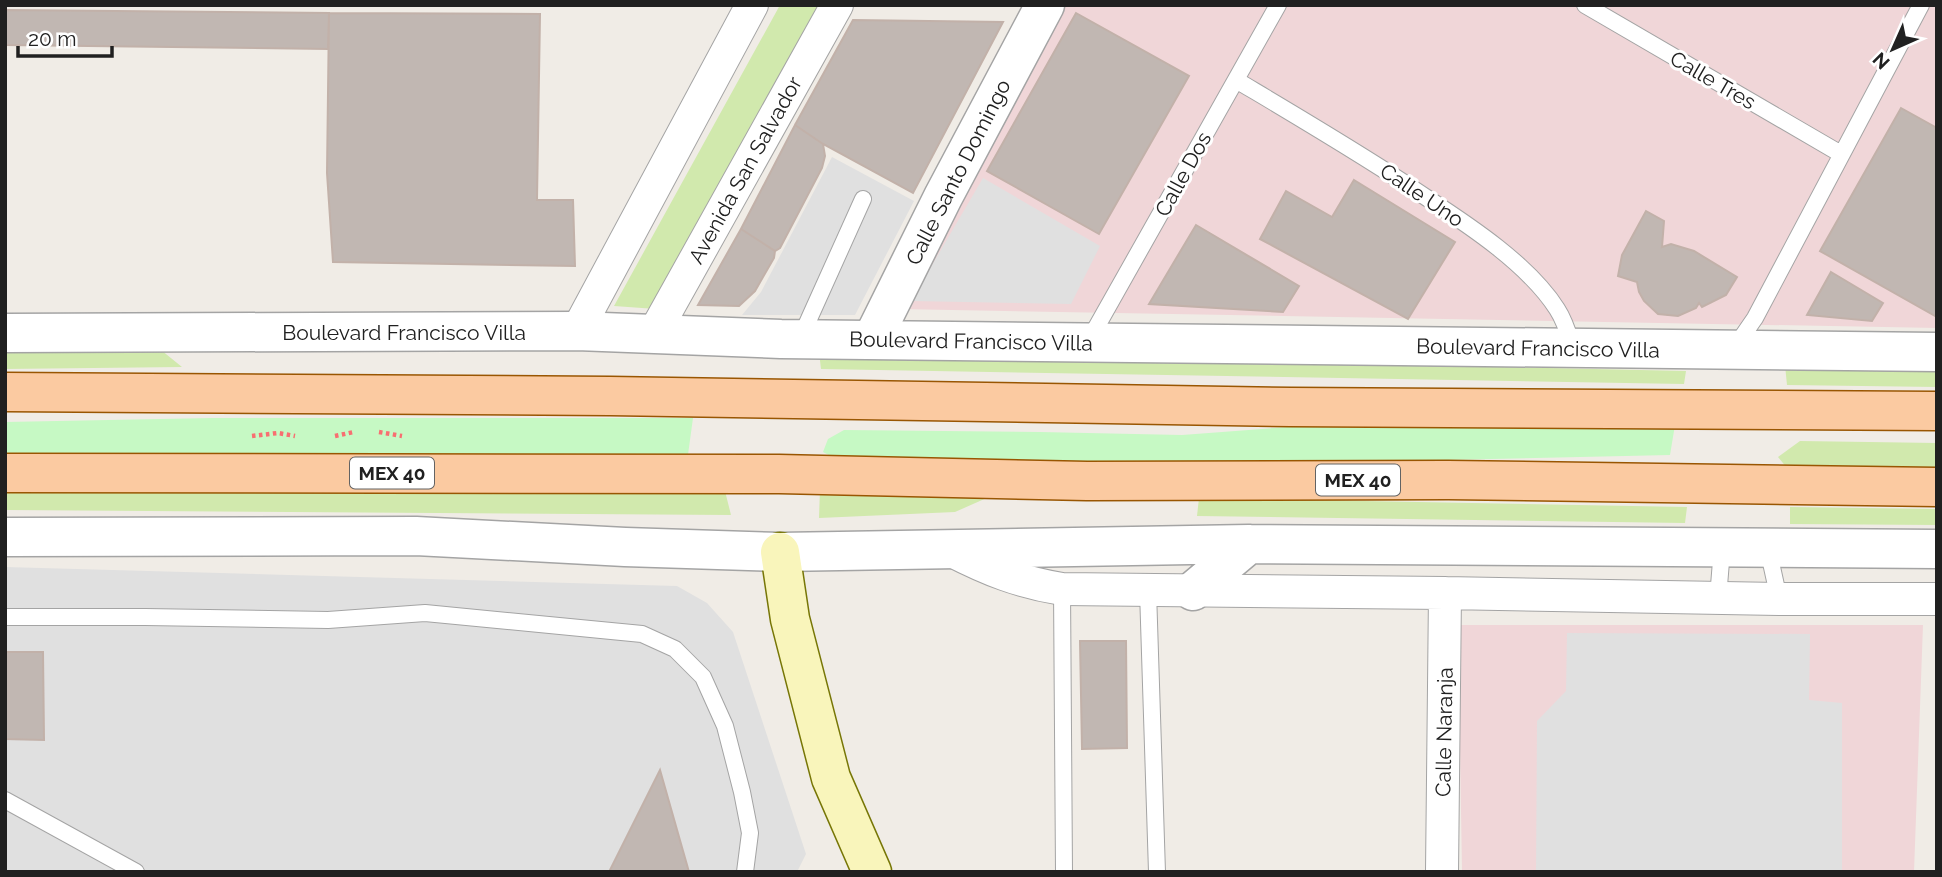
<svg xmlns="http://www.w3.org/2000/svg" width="1942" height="877" font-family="Raleway,sans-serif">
<rect width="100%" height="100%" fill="#f0ece6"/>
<path fill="#f0d6d8" d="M1066,5H1937V328L898,309Z
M1458,625H1923L1914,872H1462Z"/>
<path fill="#d1e9ad" d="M780,5H823L656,309L614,306Z
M161,350L182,367L5,369V351Z
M819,352L1686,371L1684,384L821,369Z
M1785,365L1937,368V387L1787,385Z
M1800,441L1937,443V476L1792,474L1778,457Z
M5,489L725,491L731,515L5,510Z
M820,489L998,493L955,512L819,518Z
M1199,498L1687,507L1685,523L1197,516Z
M1790,507L1937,509V525L1790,524Z"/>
<path fill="#c6f9c4" d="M212,418H693L687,462L353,459L5,453V422Z
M1327,424L1675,425L1670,455L1308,463H844L823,452L828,439L844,430L1040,432L1182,435Z"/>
<path fill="#e0e0e0" d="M832,157L914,201L855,315H742L761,292Z
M983,178L1100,246L1071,304L911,301Z
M5,567L677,586L707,603L733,632L806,854L797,872H5Z
M1567,633L1810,634L1809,700L1842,703V872H1536L1537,721L1566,691Z"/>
<path fill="#c1b7b2" stroke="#c2b1a9" stroke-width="2" d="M5,10L329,13L328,49L5,45Z
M329,13L540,14L537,200H573L575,266L333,262L327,173Z
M1076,13L1189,76L1099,234L987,171Z
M853,20L1003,22L913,193L823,144L795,125Z
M1901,108L1937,128V317L1820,251Z
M795,125L823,144L825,156L822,168L780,248L775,251L741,229Z
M1354,180L1455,242L1408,319L1260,239L1286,191L1332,217Z
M1646,211L1664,221L1662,247L1671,244L1694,251L1737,277L1726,295L1702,307L1699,303L1696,308L1678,316L1658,314L1644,301L1639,292L1637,282L1618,276L1622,255Z
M1196,225L1299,286L1283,312L1149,304Z
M741,229L775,251L774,258L755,291L739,306L698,305Z
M1831,272L1883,303L1872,321L1807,315Z
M1080,641H1126L1127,748L1082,749Z
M5,652H43L44,740L5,739Z
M660,770L689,872H609Z"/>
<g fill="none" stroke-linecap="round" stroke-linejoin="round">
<defs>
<path id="service" d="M1585,5L1841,154
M1236,80C1300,118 1365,156 1427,198C1470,226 1529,265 1557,309C1565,321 1569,335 1573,348
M800,339L863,199
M1088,342L1278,5
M1735,347L1755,318L1921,5
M1768,549L1779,599
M1062,589L1064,872
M1148,591L1157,872
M1718,598L1722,549
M5,617H145L328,620L425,613L642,634L675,649L703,677L725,726L742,792L750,833L745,872
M5,800L136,872"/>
<path id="minor" d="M577,331L752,5
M653,335L837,5
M950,550C989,570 1019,582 1062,589L1445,593L1779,599H1937
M1442,872L1445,593"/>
<path id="tertiary" d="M5,333L577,331L781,339L1937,352
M872,340L943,197L1045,5
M5,537L416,536L625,547L780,552L1249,544L1937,549
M1193,591L1249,544"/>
<path id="secondary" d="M780,552L790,619L831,778L872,872"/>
<path id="primary" d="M5,392L610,396L1291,407L1937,411
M5,473L779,474L1087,481L1448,480L1937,487"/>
</defs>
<use href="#service" stroke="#a4a4a4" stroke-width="18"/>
<use href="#minor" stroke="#a4a4a4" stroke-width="34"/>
<use href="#tertiary" stroke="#a4a4a4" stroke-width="41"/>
<use href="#secondary" stroke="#777606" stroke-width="41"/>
<use href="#primary" stroke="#995602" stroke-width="41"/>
<path stroke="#f86f71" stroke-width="4.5" stroke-dasharray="3.5 3.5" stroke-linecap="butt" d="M379,432L402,436
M252,436L278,433L295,436
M335,436L354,432"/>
<use href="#service" stroke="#fff" stroke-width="16"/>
<use href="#minor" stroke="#fff" stroke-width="32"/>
<use href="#tertiary" stroke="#fff" stroke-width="38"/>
<use href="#secondary" stroke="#f9f5bb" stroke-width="38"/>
<use href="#primary" stroke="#fbcaa1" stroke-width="38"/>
</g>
<g text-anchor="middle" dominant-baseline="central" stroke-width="6" stroke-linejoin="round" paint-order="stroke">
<g fill="#fff" stroke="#636363" stroke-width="2">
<rect x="350" y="457.5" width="84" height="31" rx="5"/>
<rect x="1316" y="464.5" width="84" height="31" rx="5"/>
</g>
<g font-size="19" font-weight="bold" fill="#202020">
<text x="392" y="473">MEX 40</text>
<text x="1358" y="480">MEX 40</text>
</g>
<g font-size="21" fill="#202020" stroke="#fff">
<text transform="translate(1713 80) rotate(30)">Calle Tres</text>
<text transform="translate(745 170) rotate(-61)">Avenida San Salvador</text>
<text transform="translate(958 172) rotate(-63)">Calle Santo Domingo</text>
<text transform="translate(1183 174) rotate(-61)">Calle Dos</text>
<text transform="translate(1422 195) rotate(34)">Calle Uno</text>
<text x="404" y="332">Boulevard Francisco Villa</text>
<text transform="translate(971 341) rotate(1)">Boulevard Francisco Villa</text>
<text transform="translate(1538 348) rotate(1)">Boulevard Francisco Villa</text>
<text transform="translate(1444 732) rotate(-89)">Calle Naranja</text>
</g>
</g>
<rect width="1942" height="877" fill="none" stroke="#202020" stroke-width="14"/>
<g transform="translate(1893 49) rotate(225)" stroke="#ffffff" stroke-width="5" paint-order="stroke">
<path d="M0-5L12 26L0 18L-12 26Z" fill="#202020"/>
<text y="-10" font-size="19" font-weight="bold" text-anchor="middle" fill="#202020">N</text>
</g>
<path d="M18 46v10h94v-10" fill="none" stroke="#202020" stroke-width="3.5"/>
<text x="28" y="46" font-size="21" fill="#202020" stroke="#ffffff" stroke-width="5" paint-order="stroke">20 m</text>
</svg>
